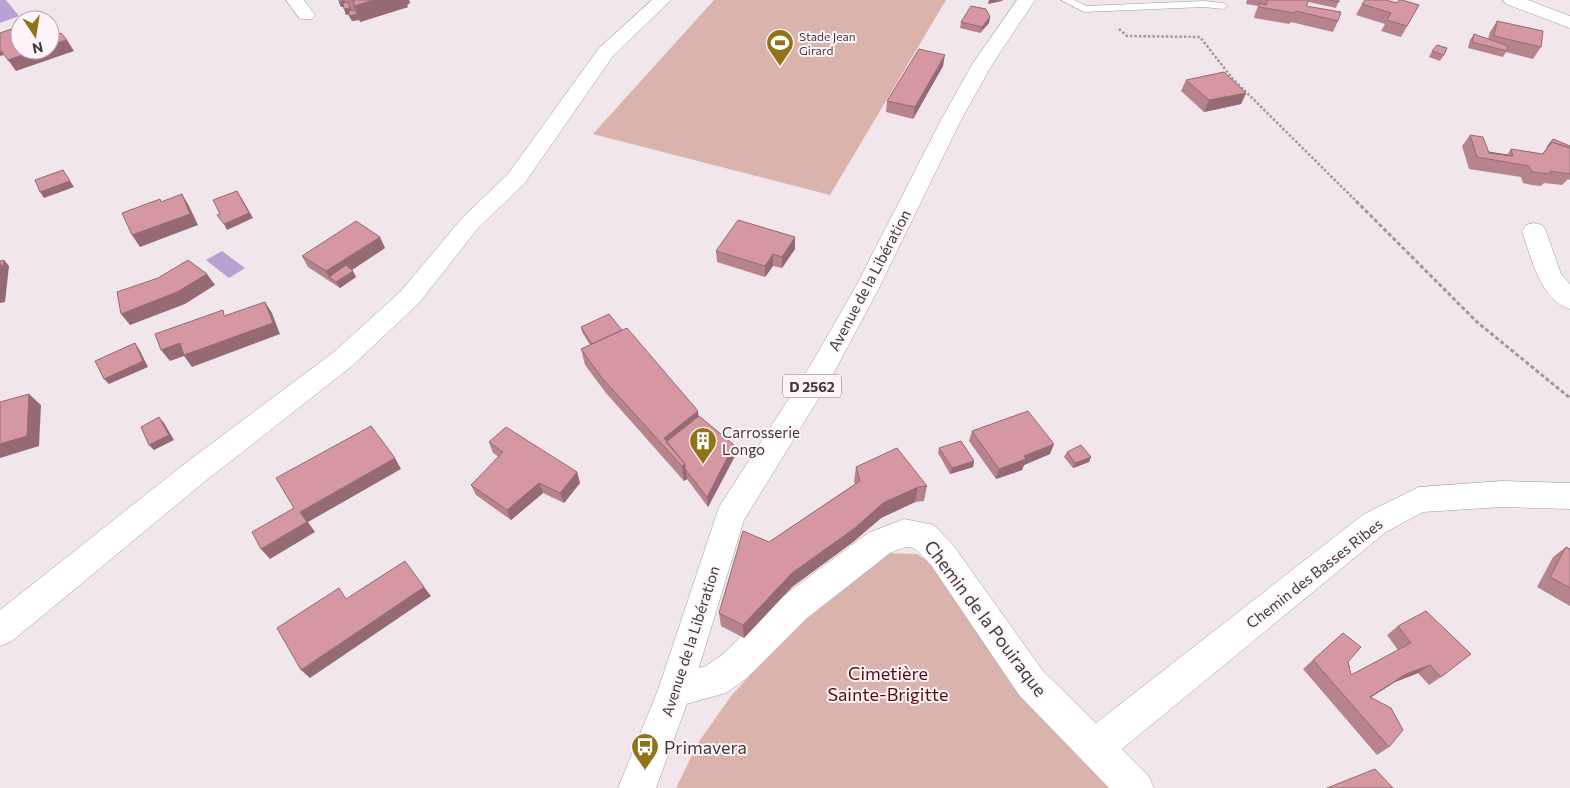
<svg xmlns="http://www.w3.org/2000/svg" width="1570" height="788" font-family="Commissioner,sans-serif">
<rect width="100%" height="100%" fill="#f0e6eb"/>
<path fill="#dab3ad" d="M714,0H946L830,195L593,134Z
M883,553L917,554L935,566L1115,788H676L698,743L731,696L805,615Z"/>
<path fill="#b8a2d4" d="M0,0H6L19,16L0,23Z
M222,251L245,268L229,278L206,260Z"/>
<g fill="none" stroke-linecap="round" stroke-linejoin="round">
<defs>
<path id="service" d="M1061,0H1074L1086,6L1204,1L1223,3L1228,6L1223,9L1204,7L1084,12Z"/>
<path id="minor" d="M286,0H304L315,15L312,19H300Z
M1503,0H1528L1570,16V28L1506,4Z
M1534,223L1542,225L1546,231L1561,274L1570,284V309C1540,300 1531,257 1522,231L1526,225Z
M1502,481L1570,483V509L1502,507L1423,512L1386,532L1122,749L1148,775L1154,788H1109L1019,695L931,565C914,547 914,542 890,553L806,619L747,678L726,693L675,707L663,702L658,690L663,678L706,666L723,654L782,597L868,533L904,519L934,525L953,545L1043,671L1096,723L1364,514L1419,487Z"/>
<path id="tertiary" d="M652,0H671L613,56L524,184L479,227L419,303L352,366L203,483L12,641L0,646V610L183,465L334,352L401,291L463,217L508,174L599,48Z"/>
<path id="primary" d="M1017,0H1035L993,63L961,120L879,288L830,380L744,520L692,690L656,788H618L658,690L719,507L810,366L855,288L941,120L973,63Z"/>
</defs>
<use href="#service" stroke="#a1989c" stroke-width="1"/>
<use href="#minor" stroke="#a1989c" stroke-width="1"/>
<use href="#tertiary" stroke="#a1989c" stroke-width="1"/>
<use href="#primary" stroke="#a1989c" stroke-width="1"/>
<path stroke="#a19a9d" stroke-width="2.5" stroke-dasharray="2.5 2" stroke-linecap="butt" d="M1119,29L1127,36L1200,37L1232,78L1357,202"/>
<path stroke="#a19a9d" stroke-width="3" stroke-dasharray="4 2.5" stroke-linecap="butt" d="M1356,201L1477,322L1570,398"/>
<use href="#service" fill="#fff" fill-rule="evenodd"/>
<use href="#minor" fill="#fff" fill-rule="evenodd"/>
<use href="#tertiary" fill="#fff" fill-rule="evenodd"/>
<use href="#primary" fill="#fff" fill-rule="evenodd"/>
</g>
<path fill="#b7838c" d="M338,0H409L410,3L407,5L408,7L360,22L359,19V20L352,21L349,14L346,15L344,7H341Z
M1247,0H1339L1336,8L1308,2L1307,6L1338,21L1333,32L1291,22L1289,24L1254,18L1255,14L1258,6L1246,4Z
M1397,3L1419,5L1401,37L1381,31L1385,24L1356,15L1362,4Z
M990,17L989,23L980,33L960,28L961,22Z
M1497,21L1541,47L1533,59L1506,52L1503,57L1468,48L1470,40L1474,34L1488,39L1490,32Z
M1432,51L1444,55L1440,61L1429,57Z
M943,66L913,119L886,112L887,101Z
M1186,80L1246,93L1241,104L1204,112L1181,91Z
M1470,135L1489,152L1507,155L1511,149L1542,154L1553,139L1570,146V180L1568,179L1562,185L1544,183L1541,186L1532,185L1523,183L1521,177L1469,169L1462,146Z
M385,248L352,270L356,277L340,288L308,267L302,256Z
M795,249L782,268L773,266L765,277L717,262L716,251Z
M581,327L622,330L699,416L734,445L735,456L708,507L687,479L684,481L606,393L585,365L581,349L590,345L582,332Z
M972,431L1050,454L1024,465L1022,470L996,479L969,441Z
M489,442L577,472L580,483L564,503L543,493L511,520L476,495L471,485L499,457L493,453Z
M939,448L974,461L973,467L950,474L938,453Z
M1067,452L1091,457L1089,462L1073,468L1064,457Z
M856,467L927,486L924,501L915,502L881,518L853,542L792,587L744,638L721,626L719,613L769,542L855,484L854,482Z
M1566,547L1570,549V606L1537,587L1553,557Z
M1398,626L1441,677L1429,685L1418,673L1395,682L1371,697L1389,747L1377,755L1303,669L1343,633L1351,675L1398,650L1387,635Z"/>
<path fill="#956a72" d="M344,0L346,6L341,7L339,2Z
M374,0H409L410,3L407,5L408,7L360,22L359,19V20L352,21L349,16L357,13L354,6Z
M989,0H1003L1002,1L988,4Z
M350,8L352,13L346,15L344,9Z
M990,17L989,23L980,33L982,27Z
M67,40L74,51L16,71L8,60L37,50H50V43Z
M0,50L4,55L0,56Z
M945,55L943,66L913,119L915,107Z
M1246,93L1241,104L1204,112L1209,100Z
M63,170L74,187L44,198L40,192Z
M182,194L189,206L198,225L140,247L132,235Z
M241,197L253,218L227,230L224,224Z
M380,237L385,248L335,281L329,277L326,271Z
M795,237V249L782,268V257Z
M773,254V266L765,277V266Z
M4,260L9,266L5,302L0,303V264Z
M353,271L356,277L340,288L336,282Z
M207,274L215,285L185,304L130,325L121,314Z
M265,302L272,313L280,334L192,367L184,356L170,361L161,350Z
M135,343L139,349L148,367L109,384L104,379Z
M29,394L41,405L39,446L0,458V444Z
M698,411L700,427L670,450L664,438Z
M159,417L164,423L174,440L154,450L149,445Z
M1054,444L1050,454L1024,465L1022,470L996,479L999,469L1024,456Z
M734,445L735,456L708,507L707,497Z
M1091,457L1089,462L1073,468L1075,463Z
M395,458L401,469L308,522L315,532L270,559L261,549L300,512Z
M974,461L973,467L950,474L952,468Z
M685,464L687,479L684,481L682,466Z
M577,472L580,483L564,503L560,493Z
M539,483L543,493L511,520L507,510Z
M918,487L915,502L881,518L853,542L792,587L744,638L743,625L792,573L883,503Z
M424,587L431,596L310,678L301,670Z
M1430,665L1418,673L1395,682L1359,705L1370,697L1406,674Z"/>
<path fill="#d598a3" stroke="#956a72" d="M351,0H374L354,6V1Z
M1268,0H1309L1306,6L1341,12L1338,21L1296,11L1294,13L1259,7V3L1266,5Z
M1329,0H1339V2Z
M1365,0H1386L1397,3L1399,0H1402L1419,5L1407,26L1387,20L1391,13L1362,4Z
M348,2L350,8L344,9L343,3Z
M971,6L986,9L990,17L982,27L961,22Z
M349,10L356,11L357,14L349,16Z
M1497,21L1543,31L1541,47L1494,36Z
M20,26V50H37L8,60L0,49V33Z
M61,33L67,40L50,45V37Z
M1474,34L1508,46L1507,51L1472,42Z
M1437,45L1447,48L1444,55L1432,51Z
M919,49L945,55L915,107L887,101Z
M1224,72L1246,93L1209,100L1186,80Z
M1470,135L1483,137L1489,153L1513,156L1511,149L1543,154L1552,142L1570,148V174L1550,171L1551,174L1541,173L1532,172L1529,166L1477,157Z
M1553,139L1570,146V148L1552,142L1547,147Z
M1489,152L1507,155L1489,153Z
M63,170L70,181L40,192L35,180Z
M237,191L249,213L224,224L217,215L220,214L213,200Z
M182,194L190,214L132,235L122,213L160,199L161,202Z
M738,220L795,237L782,257L773,254L765,266L716,251Z
M356,221L380,237L326,271L302,256Z
M4,260L3,267L0,264V261Z
M188,260L207,274L177,292L121,314L117,292L158,278Z
M346,265L353,271L336,282L329,277Z
M265,302L273,323L184,355L180,343L161,350L155,334L223,310L224,316Z
M609,314L622,330L592,344L581,327Z
M627,328L698,411L664,438L685,464L682,466L602,378L581,349Z
M135,343L143,361L104,379L95,361Z
M29,394L27,436L0,444V402Z
M1028,411L1054,444L1024,456L1026,459L999,469L972,431Z
M699,416L734,445L707,497L685,469V464L666,442Z
M159,417L169,435L149,445L141,427Z
M371,426L395,458L300,512L307,522L261,549L252,532L294,508L276,478Z
M506,427L577,472L560,493L539,483L507,510L471,485L503,452L489,442Z
M961,441L974,461L952,468L939,448Z
M1081,445L1091,457L1075,463L1067,452Z
M897,448L927,486L918,487L883,503L855,528L792,573L743,625L719,613L743,531L769,542L860,481L856,467Z
M1566,547L1570,549V588L1550,577Z
M405,561L424,587L301,670L277,628L339,588L346,599Z
M1426,611L1471,654L1441,677L1430,665L1406,674L1370,697L1391,708L1403,730L1389,747L1313,660L1343,633L1361,647L1348,662L1351,675L1411,643L1398,626Z
M1375,769L1393,788H1327Z"/>
<defs>
<symbol id="stadium-pin" viewBox="-11 -11 22 30"><path d="M0 17L-7.5 6A9.5 9.5 0 1 1 7.5 6Z" fill="#917319" stroke="#fef4f9"/><path d="M0-5a6.5 5 0 1 0 0 10a6.5 5 0 1 0 0-10ZM-3.5-1.8h7v3.6h-7Z" fill="#fff"/></symbol>
<symbol id="building-pin" viewBox="-11 -11 22 30"><path d="M0 17L-7.5 6A9.5 9.5 0 1 1 7.5 6Z" fill="#917319" stroke="#fef4f9"/><path d="M-4-6H4V6H1V3H-1V6H-4ZM-2.5-4.3h1.7v1.8h-1.7ZM.8-4.3h1.7v1.8H.8ZM-2.5-1h1.7V.8h-1.7ZM.8-1h1.7V.8H.8Z" fill="#fff"/></symbol>
<symbol id="bus-pin" viewBox="-11 -11 22 30"><path d="M0 17L-7.5 6A9.5 9.5 0 1 1 7.5 6Z" fill="#917319" stroke="#fef4f9"/><path d="M-5-6H5V4H4V6H2V4H-2V6H-4V4H-5ZM-3.5-4V0h7V-4ZM-3.5 1.2v1.5H-2V1.2ZM2 1.2v1.5H3.5V1.2Z" fill="#fff"/></symbol>
</defs>
<g fill-rule="evenodd">
<use href="#stadium-pin" x="764" y="27" width="32" height="43"/>
<use href="#building-pin" x="687" y="425" width="32" height="43"/>
<use href="#bus-pin" x="629" y="731" width="32" height="43"/>
</g>
<g text-anchor="middle" dominant-baseline="central" stroke-width="4" stroke-linejoin="round" paint-order="stroke">
<g font-size="12" fill="#403c3e" stroke="#fef4f9" text-anchor="start">
<text x="799" y="36">Stade Jean<tspan x="799" dy="14">Girard</tspan></text>
</g>
<rect fill="#fef4f9" stroke="#797376" stroke-width="1" x="783" y="374.5" width="58" height="23" rx="4"/>
<g font-size="14" font-weight="bold" fill="#403c3e">
<text x="812" y="386">D 2562</text>
</g>
<g font-size="15" fill="#403c3e" stroke="#fef4f9">
<text transform="translate(869 280) rotate(-62)">Avenue de la Libération</text>
<text transform="translate(1314 573) rotate(-38)">Chemin des Basses Ribes</text>
<text transform="translate(690 641) rotate(-72)">Avenue de la Libération</text>
</g>
<g font-size="15" fill="#403c3e" stroke="#fef4f9" text-anchor="start">
<text x="722" y="432">Carrosserie<tspan x="722" dy="17">Longo</tspan></text>
</g>
<g font-size="18" fill="#403c3e" stroke="#fef4f9">
<text transform="translate(986 618) rotate(53)">Chemin de la Pouiraque</text>
</g>
<g font-size="18" fill="#560d0c" stroke="#fef4f9">
<text x="888" y="673">Cimetière<tspan x="888" dy="21">Sainte-Brigitte</tspan></text>
</g>
<g font-size="18" fill="#403c3e" stroke="#fef4f9" text-anchor="start">
<text x="664" y="747">Primavera</text>
</g>
</g>
<g transform="translate(35 35) rotate(168)"><circle r="24" fill="#fef4f9" stroke="#b2aaae"/>
<path d="M0-4L9 19L0 12L-9 19Z" fill="#917319"/>
<text y="-8" font-size="14" font-weight="bold" text-anchor="middle" fill="#403c3e">N</text>
</g>
</svg>
